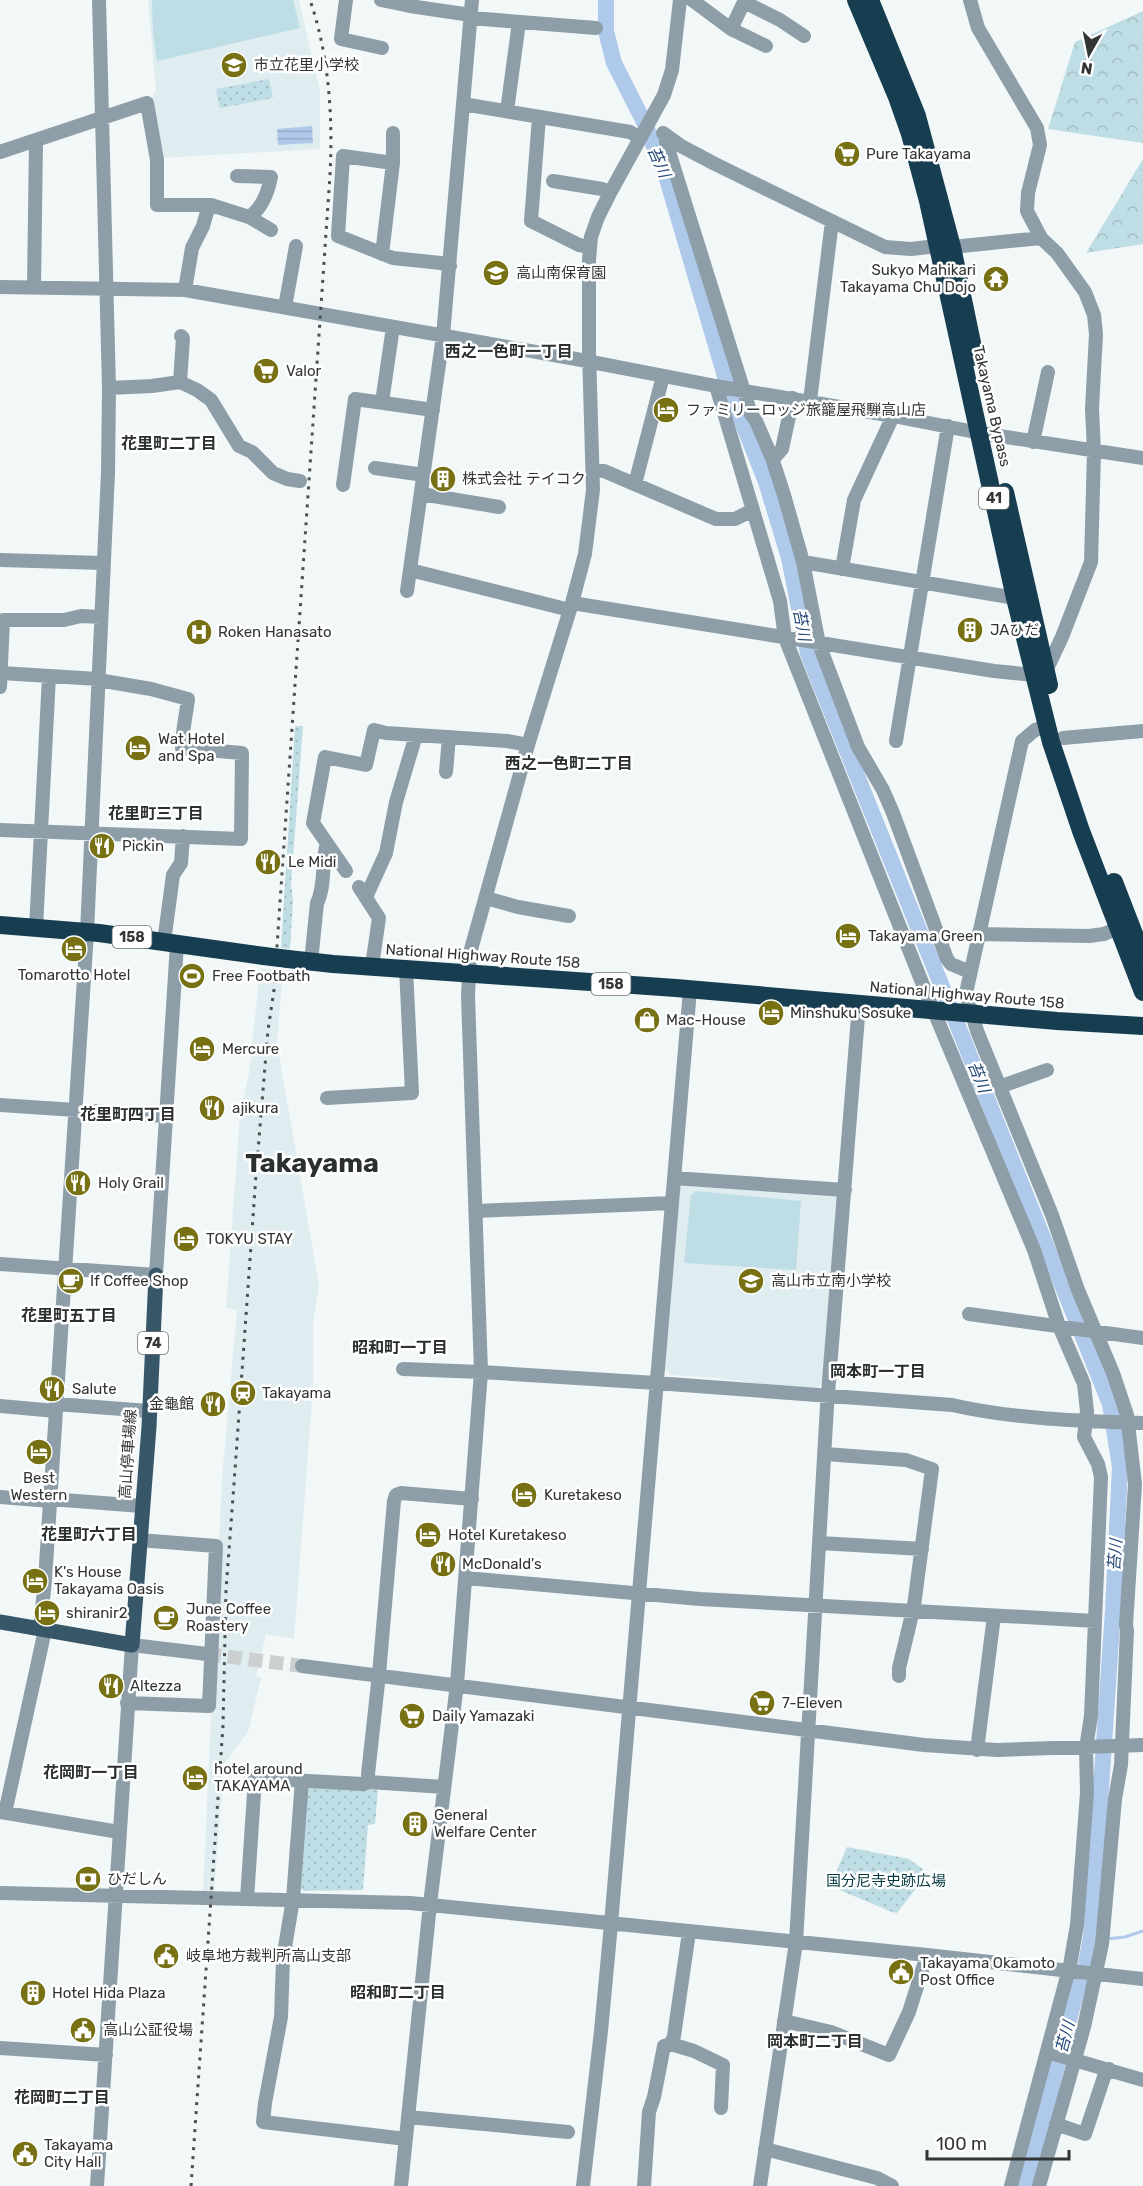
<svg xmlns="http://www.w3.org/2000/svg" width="1143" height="2186" font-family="Rubik,'Noto Sans JP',sans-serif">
<defs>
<pattern id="grass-dots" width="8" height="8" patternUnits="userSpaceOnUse" patternTransform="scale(1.5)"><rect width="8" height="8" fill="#bfdde4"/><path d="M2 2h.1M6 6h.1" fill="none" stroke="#a5bec4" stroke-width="1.8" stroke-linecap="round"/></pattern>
<pattern id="forest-crowns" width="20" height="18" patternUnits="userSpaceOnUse" patternTransform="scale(1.5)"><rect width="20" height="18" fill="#bfdde4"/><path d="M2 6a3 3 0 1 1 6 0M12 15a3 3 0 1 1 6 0" fill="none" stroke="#a5bec4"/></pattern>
<pattern id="water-rules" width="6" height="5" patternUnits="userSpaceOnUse" patternTransform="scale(1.5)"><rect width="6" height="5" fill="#afc9ea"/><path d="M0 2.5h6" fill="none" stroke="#97adc9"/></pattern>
</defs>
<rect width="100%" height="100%" fill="#f2f7f8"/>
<path fill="#dfedf0" d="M148,0H299L320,92V149L161,158L150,100L156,91Z
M260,969L283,970L277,1043L319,1286L313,1322V1386L294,1639L266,1634L256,1676L261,1678L248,1732L224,1764L214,1893L203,1891L222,1479L237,1310L226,1308L240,1115L249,1074Z
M680,1183L839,1196L823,1382L816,1389L765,1385L719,1378L671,1375L663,1367Z"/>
<path fill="url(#grass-dots)" d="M269,79L273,98L220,108L216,89Z
M295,726H303L291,884L293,900L290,949L281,948Z
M309,1785L378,1790L375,1824L368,1825L363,1890L304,1891L300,1888L306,1789Z
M847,1847L909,1859L928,1873L897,1913L892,1912L830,1886Z"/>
<path fill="url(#forest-crowns)" d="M1143,11V143L1048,129L1075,42Z
M1143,159V244L1086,253Z"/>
<path fill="#bfdde4" d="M152,0H293L300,28L157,61L153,34Z
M696,1191L801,1201L796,1270L684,1263L691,1195Z"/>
<path fill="url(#water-rules)" d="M312,126L313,143L278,145L277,129Z"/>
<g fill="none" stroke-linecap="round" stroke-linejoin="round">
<path stroke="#afc9ea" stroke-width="3" d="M1107,1939L1125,1937L1143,1931"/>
<path stroke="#afc9ea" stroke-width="16" d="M606,0V31L614,63L645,124L667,179L727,383L766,482L789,558L808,654L1110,1404L1120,1467L1113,1610L1091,1936L1086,1964L1078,1985L1026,2186"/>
<path stroke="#ccd0d1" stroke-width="14" stroke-dasharray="14 7" stroke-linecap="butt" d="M207,1654L302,1666"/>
<path stroke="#8d9ea8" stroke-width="14" d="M346,0L341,39L382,48
M381,0L410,6L464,14L471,18L596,28
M692,0L731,29L766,46
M744,2L780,20L804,36
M731,29L745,0
M463,104L630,132L640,138
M507,111L519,22
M539,117L531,221L579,245L590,247
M393,133V163
M663,133L681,146L715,164L885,247L911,249L937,246
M666,136V142L751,414L756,421L772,458L784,495L803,562L819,644L858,747L883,790L893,813L947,959L951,964L970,972
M0,152L147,103L157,160V205H211L207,212L203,226L192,248L185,290
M237,176L271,177C268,192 262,209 249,217
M553,181L602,189L610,193
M211,205L249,217L271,230
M952,247L1041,238
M382,254L393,163L343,156L338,236L393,258L441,263L450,266
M0,287L185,290L576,359L721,387L893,416L980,433L1143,458
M34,288L36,141
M285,307L296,246
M181,336L183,338L180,382L197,390L211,400L239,446L252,452L273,473L287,479L300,481
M716,386L780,601L785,638L925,990L1034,1250L1059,1326L1084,1384L1087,1411L1084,1437L1098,1464L1101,1477L1091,1716L1086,1748L1087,1793L1077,1925L1070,1965L1011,2186
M109,388L152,386L180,382
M810,401L832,221
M382,402L393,327
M1033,442L1048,372
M772,458L775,457L782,449L793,398
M375,468L424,475
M593,470L604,471L716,519H735L753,510
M635,484L663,376
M343,485L355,399L433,410
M421,494L499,507
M0,560L103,563
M803,562L1015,598
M842,569L854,500L893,416
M410,570L570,610
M407,591L443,336L472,0
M572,603L994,671L1034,675L1046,671L1062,637L1091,562L1094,452L1092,409L1096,334L1094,315L1085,292L1057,253L1041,238L1027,211L1028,193L1040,145L1037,128L978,28L970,0
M1,673L98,679
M0,687L3,620H64L81,616L101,617
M1063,738L1143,731
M896,741L948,426
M446,772L449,737
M0,830L241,839L242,753L182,748C182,731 186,716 188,699L151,689L98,680
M346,871L313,823L325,757L366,765L374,730L386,733L507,741L528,745
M359,887L379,918L372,966
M366,897L386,853L396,802L416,735
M486,898L518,907L569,916
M36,928L49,676
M978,934L1089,936L1104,934L1118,928
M164,942L173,875L181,863L183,836
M311,962L317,903C326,885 321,862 327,843
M999,1087L1047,1070
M327,1098L412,1093L406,968
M0,1105L166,1116
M674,1178L845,1190
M476,1211L672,1203
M0,1264L156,1275L177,944
M969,1314L1143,1338
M403,1369L481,1372L656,1383L952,1405C1014,1419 1079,1421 1143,1423
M56,1404L149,1411
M0,1406L56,1411
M825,1454L906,1460L932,1469L914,1606L899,1668V1676
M0,1497L50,1501
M50,1499L142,1506
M820,1543L922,1549
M466,1578L700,1599L1095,1621
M40,1629L45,1580L87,932L108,473L109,388L99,0
M302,1666L924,1745L997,1750L1143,1745
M127,1703L209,1706L216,1546L139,1540
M977,1750L994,1616
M302,1780L293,1899L283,1959L281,2017L265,2103L263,2122L406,2139
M369,1782L368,1774L379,1674L394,1501L396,1495L401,1493L472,1499
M0,1812L119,1832
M5,1813L45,1630
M0,1893L410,1903L927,1955L1143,1979
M247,1899L255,1778L363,1784L369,1782L444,1787
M784,2021L831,2032L889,2055L909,2012L927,1955
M671,2044L694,2051L723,2065L721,2108
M0,2048L106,2055
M1047,2052L1143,2080
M408,2117L568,2132
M1056,2124L1085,2134L1104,2077L1109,2069
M765,2149L877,2178L892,2186
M97,2186L132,1645L207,1654
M401,2186L430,1904L457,1684L481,1372L468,996L470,953L528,745L572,603L585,554L593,490L589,351V260L591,237L598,217L610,193L664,95L672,70L680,0
M583,2186L601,2031L611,1924L690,990
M644,2186L649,2112L654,2097L664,2046L671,2044L674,2036L689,1932
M760,2186L796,1942L827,1406L859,1004
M1039,2186L1084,2027L1102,1944L1115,1799L1121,1765L1127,1630L1126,1625L1135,1484L1127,1415L1113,1373L1078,1290L1052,1215L977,1031L966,993L1022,741L1035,730L1047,726"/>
<path stroke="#375668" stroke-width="15" d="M0,1622L132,1645L149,1427L156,1275"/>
<path stroke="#163d50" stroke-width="18" d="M856,0L897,97L910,134L928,201L1015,598L1051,742L1081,831L1143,992
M870,0L917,116L952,247L975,357
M1005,492L1049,685
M1114,882L1143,957
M0,925L99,933L264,956
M288,959L333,964L676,988L1057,1021L1143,1026"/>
<path stroke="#4c4e4f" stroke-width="3" stroke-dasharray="3 6" stroke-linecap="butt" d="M191,2186L223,1726L226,1590L234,1484L256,1175L268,1030L274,990L330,175C333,117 329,55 310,0"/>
<path stroke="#163d50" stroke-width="18" d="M264,956L288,959"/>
</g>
<defs>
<symbol id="school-disc" viewBox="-11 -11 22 22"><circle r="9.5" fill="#777113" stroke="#fff"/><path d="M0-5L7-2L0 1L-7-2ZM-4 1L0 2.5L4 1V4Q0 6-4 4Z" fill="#fff"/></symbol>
<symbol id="supermarket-disc" viewBox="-11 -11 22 22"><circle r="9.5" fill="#777113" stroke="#fff"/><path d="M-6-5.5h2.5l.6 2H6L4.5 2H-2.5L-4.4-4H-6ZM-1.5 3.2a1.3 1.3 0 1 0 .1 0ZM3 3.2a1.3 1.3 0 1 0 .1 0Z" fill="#fff"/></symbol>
<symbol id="temple-disc" viewBox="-11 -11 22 22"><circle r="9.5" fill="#777113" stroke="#fff"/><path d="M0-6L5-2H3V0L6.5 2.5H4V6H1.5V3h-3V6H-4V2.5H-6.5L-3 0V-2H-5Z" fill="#fff"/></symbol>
<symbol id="hotel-disc" viewBox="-11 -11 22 22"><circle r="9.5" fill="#777113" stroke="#fff"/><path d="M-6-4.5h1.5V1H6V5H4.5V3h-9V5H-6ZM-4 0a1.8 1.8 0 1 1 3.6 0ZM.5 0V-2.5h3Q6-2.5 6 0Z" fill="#fff"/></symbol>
<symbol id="building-disc" viewBox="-11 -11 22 22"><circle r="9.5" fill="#777113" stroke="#fff"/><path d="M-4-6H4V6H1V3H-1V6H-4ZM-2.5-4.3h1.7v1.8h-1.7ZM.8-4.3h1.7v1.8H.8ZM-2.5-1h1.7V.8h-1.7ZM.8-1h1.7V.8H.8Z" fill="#fff"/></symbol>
<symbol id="hospital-disc" viewBox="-11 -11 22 22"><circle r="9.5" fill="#777113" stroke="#fff"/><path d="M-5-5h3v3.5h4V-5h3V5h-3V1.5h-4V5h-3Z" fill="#fff"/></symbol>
<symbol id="restaurant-disc" viewBox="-11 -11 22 22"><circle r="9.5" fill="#777113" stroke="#fff"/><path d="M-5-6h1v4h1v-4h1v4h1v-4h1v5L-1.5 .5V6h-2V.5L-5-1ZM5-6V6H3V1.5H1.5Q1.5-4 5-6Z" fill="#fff"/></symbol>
<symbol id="stadium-disc" viewBox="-11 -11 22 22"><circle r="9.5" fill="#777113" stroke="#fff"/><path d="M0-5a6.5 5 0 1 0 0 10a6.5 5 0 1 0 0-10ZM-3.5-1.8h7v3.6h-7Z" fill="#fff"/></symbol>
<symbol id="shop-disc" viewBox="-11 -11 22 22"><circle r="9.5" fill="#777113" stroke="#fff"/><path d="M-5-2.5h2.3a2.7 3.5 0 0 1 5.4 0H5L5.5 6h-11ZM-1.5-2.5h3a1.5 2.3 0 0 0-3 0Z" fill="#fff"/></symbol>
<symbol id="cafe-disc" viewBox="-11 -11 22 22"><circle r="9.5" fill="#777113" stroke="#fff"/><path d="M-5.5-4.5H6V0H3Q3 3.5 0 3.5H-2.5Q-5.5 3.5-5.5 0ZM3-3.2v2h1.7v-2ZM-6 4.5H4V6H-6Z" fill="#fff"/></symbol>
<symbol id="station-disc" viewBox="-11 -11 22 22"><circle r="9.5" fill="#777113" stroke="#fff"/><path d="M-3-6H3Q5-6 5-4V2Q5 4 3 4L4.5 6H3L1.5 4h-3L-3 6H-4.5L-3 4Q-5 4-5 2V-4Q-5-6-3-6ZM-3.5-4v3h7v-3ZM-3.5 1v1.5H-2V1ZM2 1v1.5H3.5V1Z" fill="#fff"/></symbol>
<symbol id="bank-disc" viewBox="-11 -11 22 22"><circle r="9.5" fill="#777113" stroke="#fff"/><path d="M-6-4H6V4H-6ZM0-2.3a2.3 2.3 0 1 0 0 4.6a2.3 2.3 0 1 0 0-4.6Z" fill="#fff"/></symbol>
<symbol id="civic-disc" viewBox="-11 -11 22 22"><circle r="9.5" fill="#777113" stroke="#fff"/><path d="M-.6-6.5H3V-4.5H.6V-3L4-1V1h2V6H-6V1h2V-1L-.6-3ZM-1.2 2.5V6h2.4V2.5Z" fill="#fff"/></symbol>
</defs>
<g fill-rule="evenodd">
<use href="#school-disc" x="219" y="50" width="30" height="30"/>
<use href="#supermarket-disc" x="832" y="139" width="30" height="30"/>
<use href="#school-disc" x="481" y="258" width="30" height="30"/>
<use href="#temple-disc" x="981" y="264" width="30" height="30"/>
<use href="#supermarket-disc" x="251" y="356" width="30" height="30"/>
<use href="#hotel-disc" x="651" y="395" width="30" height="30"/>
<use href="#building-disc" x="428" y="464" width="30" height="30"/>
<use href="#building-disc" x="955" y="615" width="30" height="30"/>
<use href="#hospital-disc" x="184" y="617" width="30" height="30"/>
<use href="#hotel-disc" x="123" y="733" width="30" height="30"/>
<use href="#restaurant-disc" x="87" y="831" width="30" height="30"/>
<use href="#restaurant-disc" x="253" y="847" width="30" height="30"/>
<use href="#hotel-disc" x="833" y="921" width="30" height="30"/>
<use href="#hotel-disc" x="59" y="934" width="30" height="30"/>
<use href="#stadium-disc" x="177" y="961" width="30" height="30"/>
<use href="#hotel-disc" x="756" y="998" width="30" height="30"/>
<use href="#shop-disc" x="632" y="1005" width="30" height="30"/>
<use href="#hotel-disc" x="187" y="1034" width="30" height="30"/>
<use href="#restaurant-disc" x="197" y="1093" width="30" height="30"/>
<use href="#restaurant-disc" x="63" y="1168" width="30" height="30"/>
<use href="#hotel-disc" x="171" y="1224" width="30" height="30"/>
<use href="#cafe-disc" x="56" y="1266" width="30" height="30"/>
<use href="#school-disc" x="736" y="1266" width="30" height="30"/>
<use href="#restaurant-disc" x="37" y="1374" width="30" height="30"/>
<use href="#station-disc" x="228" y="1378" width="30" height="30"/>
<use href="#restaurant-disc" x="198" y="1389" width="30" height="30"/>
<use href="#hotel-disc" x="24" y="1437" width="30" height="30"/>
<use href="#hotel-disc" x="509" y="1480" width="30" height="30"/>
<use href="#hotel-disc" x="413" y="1520" width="30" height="30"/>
<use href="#restaurant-disc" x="428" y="1549" width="30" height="30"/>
<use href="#hotel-disc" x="20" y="1566" width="30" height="30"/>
<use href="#hotel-disc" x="32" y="1598" width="30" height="30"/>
<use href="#cafe-disc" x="151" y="1603" width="30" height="30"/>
<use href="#restaurant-disc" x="96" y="1671" width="30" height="30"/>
<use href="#supermarket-disc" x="747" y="1688" width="30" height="30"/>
<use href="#supermarket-disc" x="397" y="1701" width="30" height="30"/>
<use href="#hotel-disc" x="180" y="1763" width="30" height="30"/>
<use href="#building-disc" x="400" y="1809" width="30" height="30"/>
<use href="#bank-disc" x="73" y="1864" width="30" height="30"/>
<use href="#civic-disc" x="151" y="1941" width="30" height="30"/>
<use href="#civic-disc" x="886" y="1957" width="30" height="30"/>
<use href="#building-disc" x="18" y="1978" width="30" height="30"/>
<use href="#civic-disc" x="68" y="2015" width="30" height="30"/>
<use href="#civic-disc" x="10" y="2139" width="30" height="30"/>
</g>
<g text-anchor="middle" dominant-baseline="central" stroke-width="5" stroke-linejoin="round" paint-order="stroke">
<g fill="#fff" stroke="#707272" stroke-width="1.5">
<rect x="979" y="487" width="30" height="22" rx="4.5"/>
<rect x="112.5" y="926" width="39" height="22" rx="4.5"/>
<rect x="591.5" y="973" width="39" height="22" rx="4.5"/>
<rect x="138" y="1332" width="30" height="22" rx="4.5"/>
</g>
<g font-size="14" font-weight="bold" fill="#333535">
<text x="994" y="498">41</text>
<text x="132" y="937">158</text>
<text x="611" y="984">158</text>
<text x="153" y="1343">74</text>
</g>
<g font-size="15" fill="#333535" stroke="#fff" text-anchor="start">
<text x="254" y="65">市立花里小学校</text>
<text x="866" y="154">Pure Takayama</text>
<text x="976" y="270" text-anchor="end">Sukyo Mahikari<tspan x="976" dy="17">Takayama Chu Dojo</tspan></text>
<text x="516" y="273">高山南保育園</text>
<text x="286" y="371">Valor</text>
<text x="686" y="410">ファミリーロッジ旅籠屋飛騨高山店</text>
<text x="462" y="479">株式会社 テイコク</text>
<text x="990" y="630">JAひだ</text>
<text x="218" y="632">Roken Hanasato</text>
<text x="158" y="739">Wat Hotel<tspan x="158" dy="17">and Spa</tspan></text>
<text x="122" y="846">Pickin</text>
<text x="288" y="862">Le Midi</text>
<text x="868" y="936">Takayama Green</text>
<text x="74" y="975" text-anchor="middle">Tomarotto Hotel</text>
<text x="212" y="976">Free Footbath</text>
<text x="790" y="1013">Minshuku Sosuke</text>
<text x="666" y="1020">Mac-House</text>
<text x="222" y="1049">Mercure</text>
<text x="232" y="1108">ajikura</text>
<text x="98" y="1183">Holy Grail</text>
<text x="206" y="1239">TOKYU STAY</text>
<text x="90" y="1281">If Coffee Shop</text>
<text x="771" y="1281">高山市立南小学校</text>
<text x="72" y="1389">Salute</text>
<text x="262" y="1393">Takayama</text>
<text x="194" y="1404" text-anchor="end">金龜館</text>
<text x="39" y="1478" text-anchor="middle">Best<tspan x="39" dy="17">Western</tspan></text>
<text x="544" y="1495">Kuretakeso</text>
<text x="448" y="1535">Hotel Kuretakeso</text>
<text x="462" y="1564">McDonald's</text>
<text x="54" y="1572">K's House<tspan x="54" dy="17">Takayama Oasis</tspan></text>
<text x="186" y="1609">June Coffee<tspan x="186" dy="17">Roastery</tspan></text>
<text x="66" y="1613">shiranir2</text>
<text x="130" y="1686">Altezza</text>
<text x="782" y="1703">7-Eleven</text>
<text x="432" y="1716">Daily Yamazaki</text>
<text x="214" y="1769">hotel around<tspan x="214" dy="17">TAKAYAMA</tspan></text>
<text x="434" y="1815">General<tspan x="434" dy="17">Welfare Center</tspan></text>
<text x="107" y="1879">ひだしん</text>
<text x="186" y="1956">岐阜地方裁判所高山支部</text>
<text x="920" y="1963">Takayama Okamoto<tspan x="920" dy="17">Post Office</tspan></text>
<text x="52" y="1993">Hotel Hida Plaza</text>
<text x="103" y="2030">高山公証役場</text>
<text x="44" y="2145">Takayama<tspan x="44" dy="17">City Hall</tspan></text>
</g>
<g font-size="15" fill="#333535" stroke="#fff">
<text transform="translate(992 406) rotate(77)">Takayama Bypass</text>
<text transform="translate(483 956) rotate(4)">National Highway Route 158</text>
<text transform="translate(967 995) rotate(5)">National Highway Route 158</text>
<text transform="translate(128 1454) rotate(-86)">高山停車場線</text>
</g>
<g font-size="15" fill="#063841" stroke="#fff">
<text x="886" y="1881">国分尼寺史跡広場</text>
</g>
<g font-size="16" font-style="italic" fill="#284c78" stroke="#fff">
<text transform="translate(659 162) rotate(66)">苔川</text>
<text transform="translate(802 625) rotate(79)">苔川</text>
<text transform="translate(979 1077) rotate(68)">苔川</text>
<text transform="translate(1115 1555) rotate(-86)">苔川</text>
<text transform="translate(1065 2037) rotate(-75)">苔川</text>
</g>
<g font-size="16" font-weight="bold" fill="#2b2f2f" stroke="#fff">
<text x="509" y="351">西之一色町一丁目</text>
<text x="169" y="443">花里町二丁目</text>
<text x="569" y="763">西之一色町二丁目</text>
<text x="156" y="813">花里町三丁目</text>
<text x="128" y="1114">花里町四丁目</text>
<text x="69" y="1315">花里町五丁目</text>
<text x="400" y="1347">昭和町一丁目</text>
<text x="878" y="1371">岡本町一丁目</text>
<text x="89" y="1534">花里町六丁目</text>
<text x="91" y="1772">花岡町一丁目</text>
<text x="398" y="1992">昭和町二丁目</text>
<text x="815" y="2041">岡本町二丁目</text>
<text x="62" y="2097">花岡町二丁目</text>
</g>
<g font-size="27" font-weight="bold" fill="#2b2f2f" stroke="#fff">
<text x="312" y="1163">Takayama</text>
</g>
</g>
<g transform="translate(1089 54) rotate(189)" stroke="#ffffff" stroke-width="4.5" paint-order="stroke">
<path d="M0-4.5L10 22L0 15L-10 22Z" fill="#333535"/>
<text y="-9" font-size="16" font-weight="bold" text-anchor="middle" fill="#333535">N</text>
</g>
<path d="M927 2150v9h142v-9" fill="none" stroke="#333535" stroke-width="3"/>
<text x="936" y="2150" font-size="18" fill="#333535" stroke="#ffffff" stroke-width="4.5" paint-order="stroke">100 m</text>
</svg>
